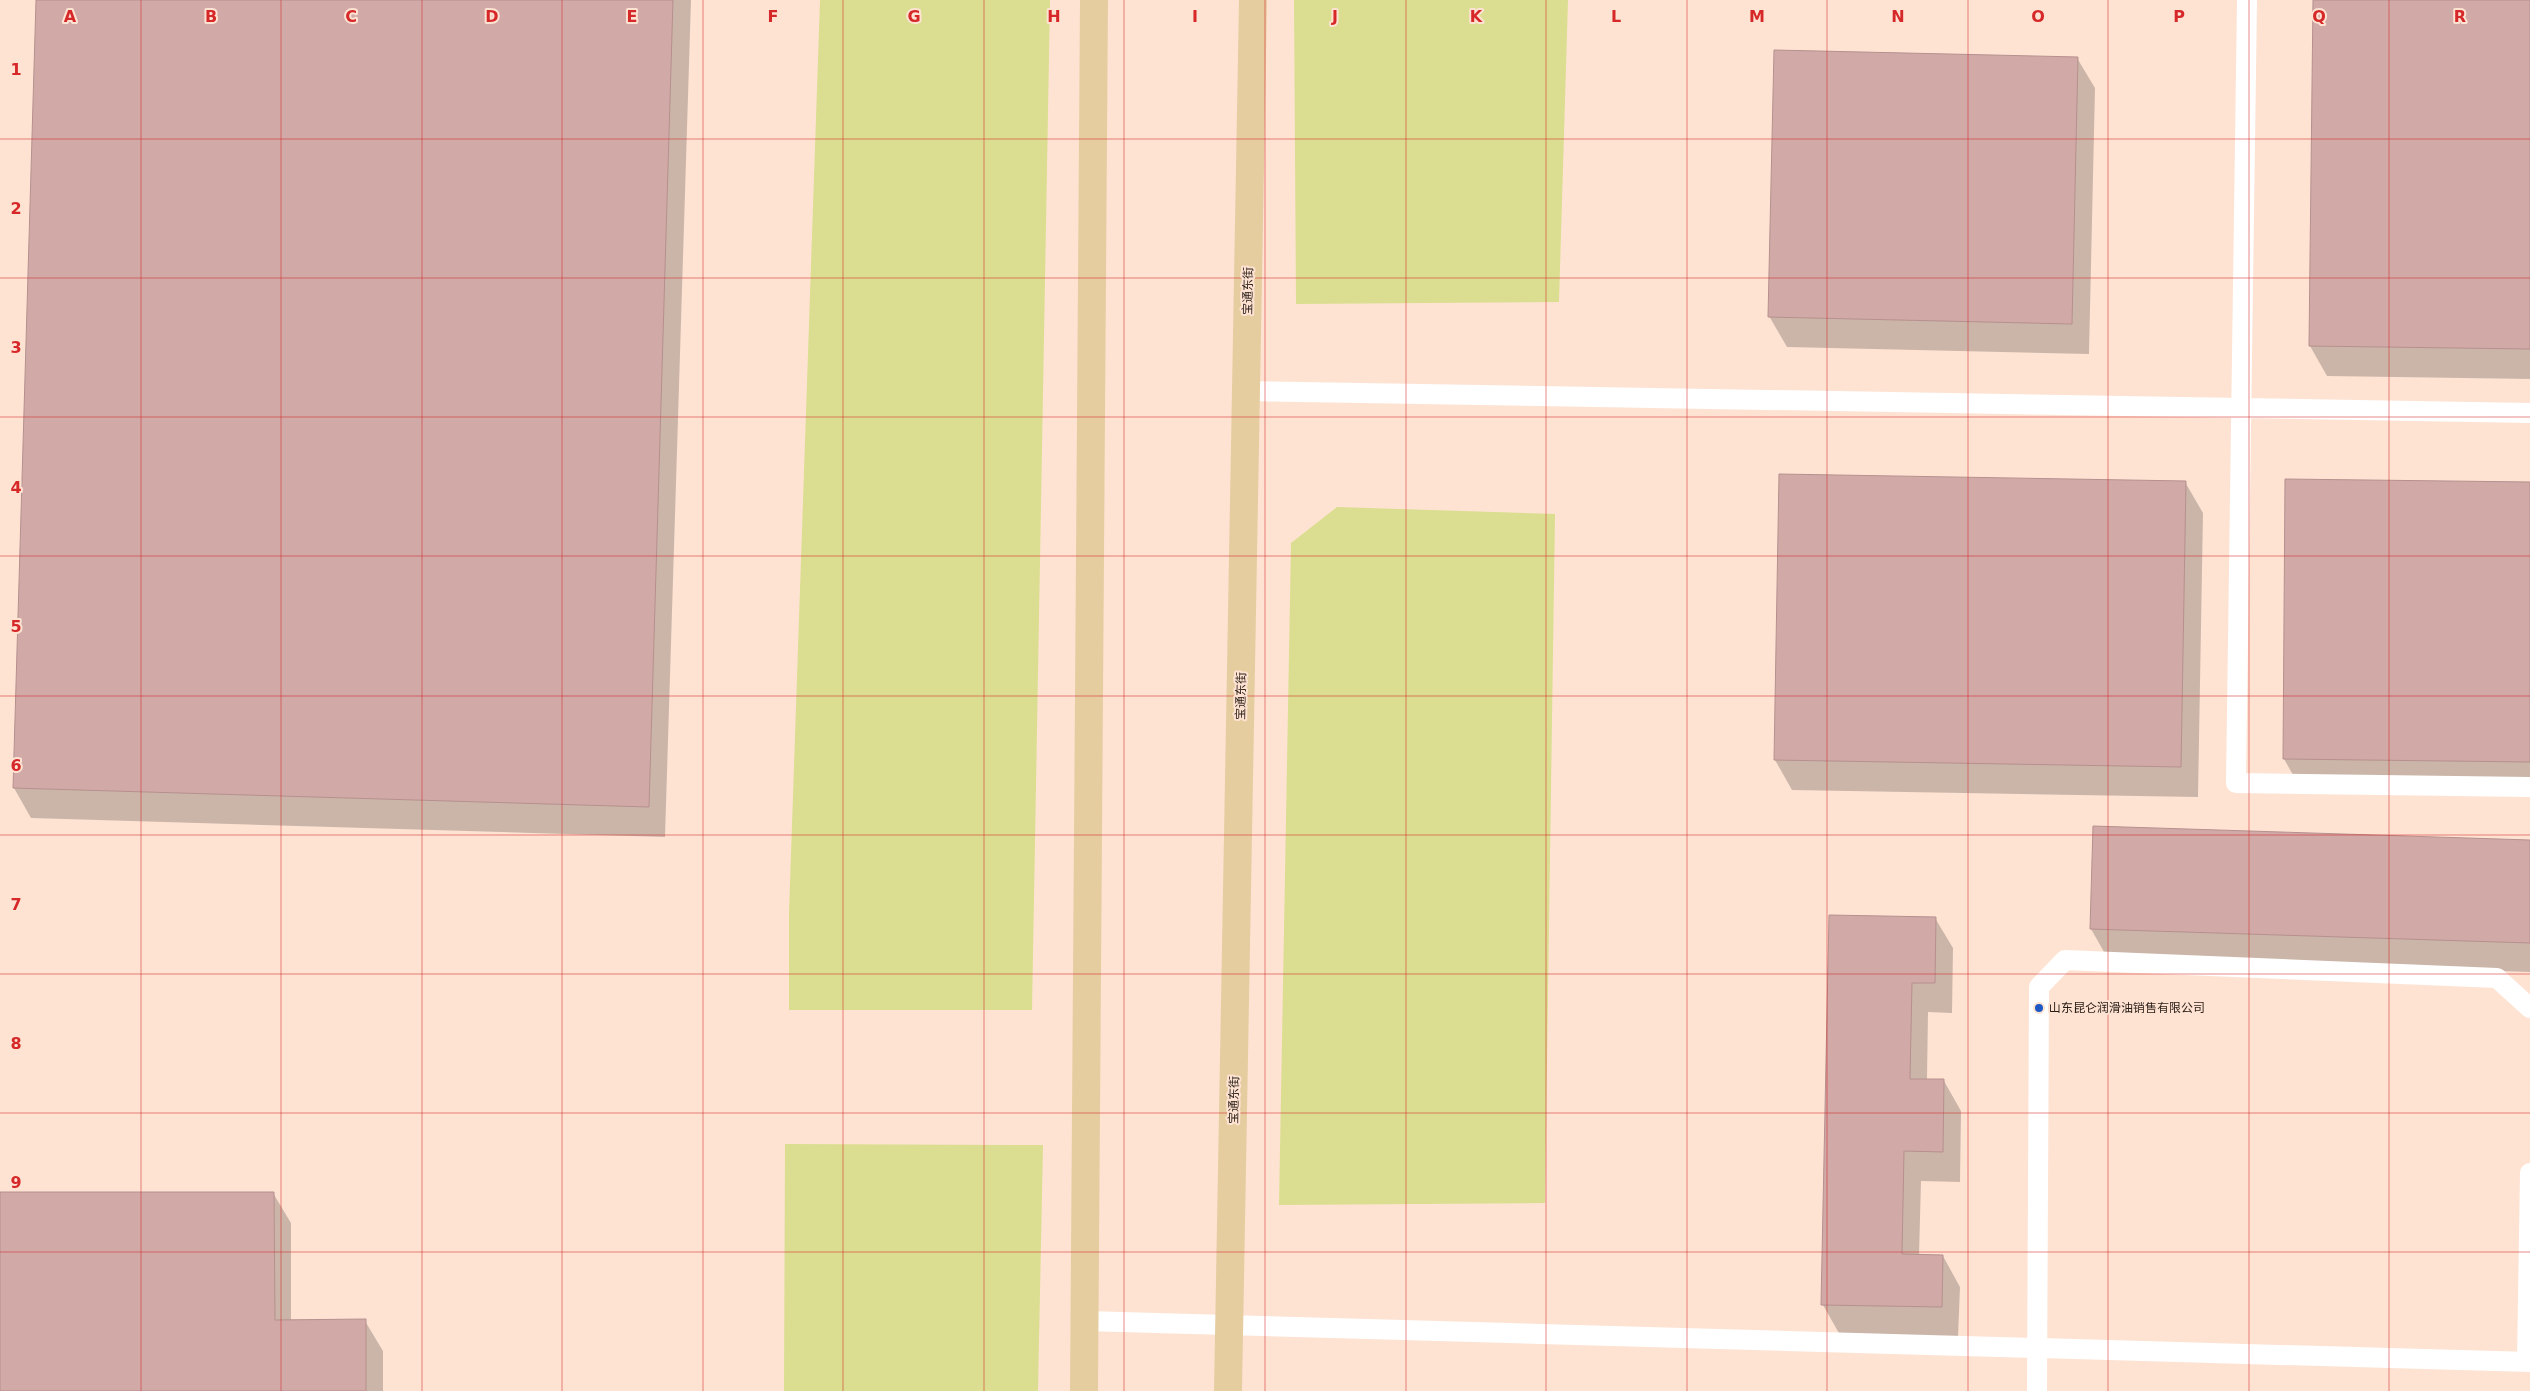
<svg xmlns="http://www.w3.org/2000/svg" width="2530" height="1391" font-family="'DejaVu Sans','Noto Sans SC',sans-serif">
<rect width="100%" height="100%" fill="#fee3d3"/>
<path fill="#dbde90" d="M820,0H1050L1032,1010H789V913Z
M1294,0H1568L1559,302L1296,304Z
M1337,507L1555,514L1545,1203L1279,1205L1291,543Z
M785,1144L1043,1145L1038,1391H784Z"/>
<path fill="#0003" d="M38,0H691L665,837L31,818L14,788Z
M2314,0H2530V379L2327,376L2310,346Z
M2077,58L2095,88L2089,354L1787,347L1769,316Z
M2185,482L2203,513L2198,797L1792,790L1775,760Z
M2530,483V792L2301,789L2284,759Z
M2530,841V972L2108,959L2091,929Z
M1830,916L1935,918L1953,948L1952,1013L1928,1012L1927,1080L1944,1081L1961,1111L1960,1182L1921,1181L1919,1256H1943L1960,1287L1958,1337L1840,1335L1823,1305Z
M0,1193H273L291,1223V1321H365L383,1351V1391H0Z"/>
<path fill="#d1aaa8" stroke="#b6908e" d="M36,0H673L649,807L13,788Z
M2313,0H2530V349L2309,346Z
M1774,50L2078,57L2072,324L1768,317Z
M1779,474L2186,481L2181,767L1774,760Z
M2285,479L2530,482V762L2283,759Z
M2093,826L2530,840V943L2090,929Z
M1829,915L1936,917L1935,983H1912L1910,1079H1944L1943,1152L1904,1151L1902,1254L1943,1255L1942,1307L1821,1305Z
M0,1192H274L275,1320L366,1319V1391H0Z"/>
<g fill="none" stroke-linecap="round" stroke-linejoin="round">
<path stroke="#fff" stroke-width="20" d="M2247,0L2236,783L2530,787
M1247,391L2530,413
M1085,1321L2530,1362
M2527,1362L2530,1173
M2037,1391L2039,987L2065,960L2497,978L2530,1008"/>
<path stroke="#e6cda0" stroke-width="28" d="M1084,1391L1094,0
M1228,1391L1253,0"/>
</g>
<path fill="none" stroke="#d62828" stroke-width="1" stroke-opacity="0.55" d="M141,0V1391M281,0V1391M422,0V1391M562,0V1391M703,0V1391M843,0V1391M984,0V1391M1124,0V1391M1265,0V1391M1406,0V1391M1546,0V1391M1687,0V1391M1827,0V1391M1968,0V1391M2108,0V1391M2249,0V1391M2389,0V1391M0,139H2530M0,278H2530M0,417H2530M0,556H2530M0,696H2530M0,835H2530M0,974H2530M0,1113H2530M0,1252H2530"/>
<circle fill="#1d58c4" stroke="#fee3d3" stroke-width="2" cx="2039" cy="1008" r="5"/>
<g text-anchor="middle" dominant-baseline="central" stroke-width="4" stroke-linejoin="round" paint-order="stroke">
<g font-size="12" fill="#281c15" stroke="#fee3d3">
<text transform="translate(1248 291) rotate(-89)">宝通东街</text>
<text transform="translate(1241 696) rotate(-89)">宝通东街</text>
<text transform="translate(1234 1100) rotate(-89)">宝通东街</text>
</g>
<g font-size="12" fill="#281c15" stroke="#fee3d3" text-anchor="start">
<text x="2049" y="1008">山东昆仑润滑油销售有限公司</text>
</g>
</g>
<g font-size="16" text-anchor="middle" font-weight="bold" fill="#d62828" stroke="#fee3d3" stroke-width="4" stroke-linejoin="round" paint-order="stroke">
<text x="70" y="22">A</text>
<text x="211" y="22">B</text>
<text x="351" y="22">C</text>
<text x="492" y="22">D</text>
<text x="632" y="22">E</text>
<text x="773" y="22">F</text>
<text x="914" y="22">G</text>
<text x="1054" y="22">H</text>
<text x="1195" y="22">I</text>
<text x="1335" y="22">J</text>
<text x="1476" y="22">K</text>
<text x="1616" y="22">L</text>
<text x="1757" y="22">M</text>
<text x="1898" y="22">N</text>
<text x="2038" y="22">O</text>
<text x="2179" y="22">P</text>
<text x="2319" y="22">Q</text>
<text x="2460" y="22">R</text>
<text x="16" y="75">1</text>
<text x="16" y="214">2</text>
<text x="16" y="353">3</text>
<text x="16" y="493">4</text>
<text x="16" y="632">5</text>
<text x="16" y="771">6</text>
<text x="16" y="910">7</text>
<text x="16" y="1049">8</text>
<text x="16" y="1188">9</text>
</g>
</svg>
